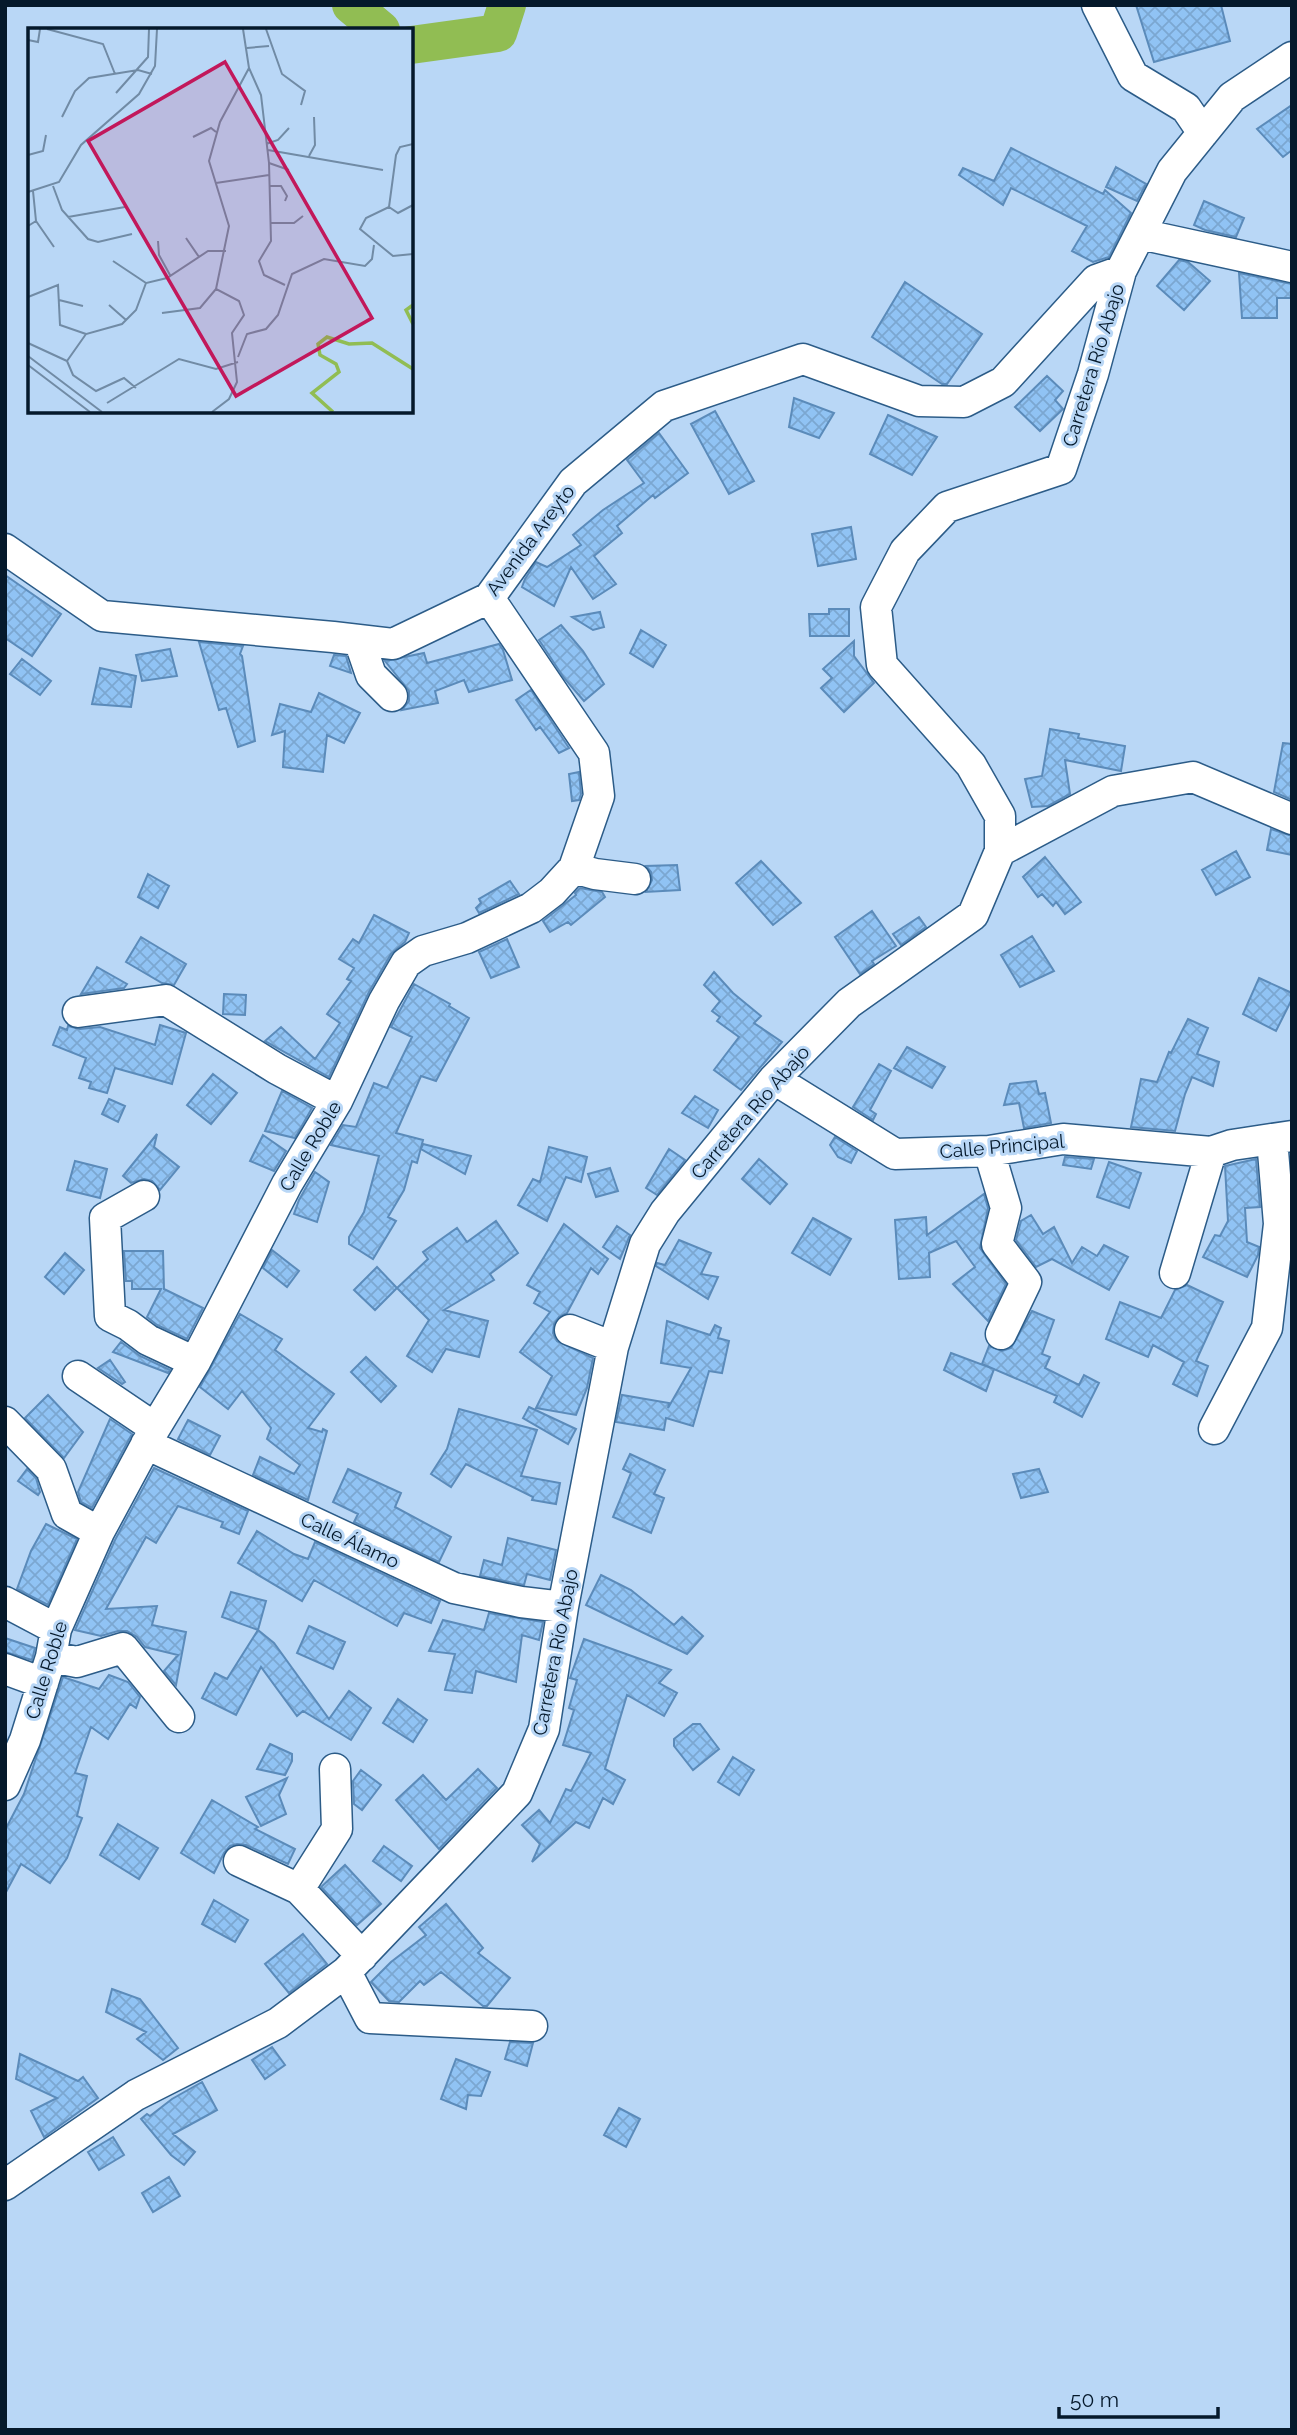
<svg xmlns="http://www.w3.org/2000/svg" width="1297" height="2435" font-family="Raleway,sans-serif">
<defs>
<pattern id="building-cross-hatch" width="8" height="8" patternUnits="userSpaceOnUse" patternTransform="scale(1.75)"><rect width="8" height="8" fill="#90c3f4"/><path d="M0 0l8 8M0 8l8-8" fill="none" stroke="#7ba7d1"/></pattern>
</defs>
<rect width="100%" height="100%" fill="#b9d7f6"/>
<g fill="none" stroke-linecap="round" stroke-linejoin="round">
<path stroke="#91bd53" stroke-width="38" d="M351,5L381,30
M411,45L498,33L507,5"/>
</g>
<path fill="url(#building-cross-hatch)" stroke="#5b8bba" stroke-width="2" d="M1136,5H1221L1230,41L1154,62Z
M1292,105V150L1283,157L1257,129Z
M1011,148L1103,194L1105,190L1131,213L1109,257L1093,262L1072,251L1087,226L1011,188L1003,205L959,175L963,168L994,181Z
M1116,167L1146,184L1137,201L1106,187Z
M1204,201L1244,218L1236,237L1205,230L1194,225Z
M1179,260L1188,262L1210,281L1184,310L1157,286Z
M1239,273L1292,284V298H1277V318H1242Z
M905,282L982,334L947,384H942L872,337Z
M1047,376L1063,391L1055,400L1063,409L1040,431L1015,407Z
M794,398L834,413L819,438L789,427Z
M715,411L754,481L729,494L691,424Z
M888,415L937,437L912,475L870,454Z
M659,433L688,473L655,498L653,495L617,526L622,533L594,556L616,584L593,599L571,567L554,606L522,587L525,579L536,562L547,567L581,545L573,535L603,510L644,483L627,460Z
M851,527L856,559L818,566L812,534Z
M5,575L61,614L32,656L5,638Z
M829,609H849V636H810L809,614H829Z
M600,612L604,627L593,630L572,617Z
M561,625L583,651L604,684L584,701L564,678L539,640Z
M641,630L666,645L653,667L630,653Z
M854,641V656L874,683L844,712L821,688L832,678L823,669Z
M199,642L243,646L240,654L242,656L255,741L238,747L226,708L219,710Z
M499,644L503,650L512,680L469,692L464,680L435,691L438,703L402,710L409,701V691L385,661L424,653L427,663Z
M170,649L177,676L142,681L136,655Z
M334,655L346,656L351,673L330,666Z
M22,659L51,681L40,695L10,674Z
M100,668L136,676L131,707L92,704Z
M531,690L569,748L559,753L540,727L536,730L516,700Z
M319,693L360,713L344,743L327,735L323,772L283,767L285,731L272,735L280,704L311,712Z
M1050,729L1079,734L1078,738L1125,746L1121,771L1065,760L1070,794L1048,806L1032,807L1025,779L1042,776Z
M1283,743L1292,744V800L1274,792Z
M579,772L581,794L579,800L572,801L569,774Z
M1271,829L1292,836V855L1267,850Z
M1236,851L1250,877L1216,895L1202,870Z
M1045,857L1081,902L1065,914L1056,902L1053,906L1042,894L1038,897L1023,877Z
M761,861L801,903L773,925L736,883Z
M677,865L680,890L646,892L652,880L651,872L646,866Z
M148,874L169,886L158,908L138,897Z
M510,881L519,894L479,913L476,908L481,903L479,899Z
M580,888L602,892L605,897L571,925L568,922L550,932L543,921L576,895L575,893Z
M872,911L896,946L872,961L874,964L860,974L835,937Z
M374,915L409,933L405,942L391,954L369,992L329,1077L265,1041L281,1027L315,1059L340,1023L327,1014L351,981L347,979L354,968L339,959L353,939L359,943Z
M919,917L926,927L901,945L893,934Z
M1032,936L1054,971L1020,987L1001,955Z
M141,937L186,964L174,985L162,983L126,962Z
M507,939L519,967L491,978L479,952Z
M97,967L127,984L124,988L81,994Z
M714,972L733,993L761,1016L754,1023L782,1042L741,1090L714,1070L739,1037L717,1021L720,1017L712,1011L720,1001L704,985Z
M1259,978L1292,993V999L1276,1031L1243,1014Z
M414,984L450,1004L449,1006L469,1018L436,1081L421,1076L396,1133L423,1140L417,1163L412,1161L404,1190L388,1217L396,1221L373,1259L349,1244V1237L364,1212L379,1156L331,1145L343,1125L356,1127L374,1083L387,1088L412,1037L391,1027Z
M224,994L246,995L245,1015L223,1014Z
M1188,1019L1208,1028L1197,1054L1219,1062L1213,1086L1192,1077L1185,1094L1175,1131L1131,1127L1141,1079L1157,1082L1169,1052L1171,1053Z
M160,1025L186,1033L172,1084L115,1068L107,1093L89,1088L91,1082L79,1078L86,1058L53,1045L60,1027L67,1030L68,1026L80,1029L100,1027L155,1045Z
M907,1047L945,1067L932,1088L894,1068Z
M879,1064L891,1071L870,1110L876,1114L873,1120L853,1107Z
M213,1074L237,1093L211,1124L187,1105Z
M1036,1081L1039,1094L1045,1093L1051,1123L1024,1128L1019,1103L1004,1105L1010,1084Z
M282,1091L312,1108L295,1138L265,1131Z
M695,1096L718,1110L708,1128L682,1113Z
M109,1099L125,1106L118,1122L102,1114Z
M157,1134L154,1147L179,1167L160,1190L152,1181L144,1179L131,1183L123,1176Z
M263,1135L286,1151L274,1171L250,1161Z
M835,1137L857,1151L851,1163L838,1157L830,1145Z
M423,1144L471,1156L465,1174L421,1149Z
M549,1147L587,1157L581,1182L566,1177L547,1221L518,1205L533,1179L540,1182Z
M669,1149L685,1160L657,1195L646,1188Z
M1065,1157L1094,1159L1091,1169L1063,1165Z
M759,1159L787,1184L770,1204L742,1179Z
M1256,1159L1260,1207L1245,1208L1247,1242L1259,1247L1258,1255L1247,1277L1203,1257L1215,1235L1220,1236L1228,1221L1225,1166Z
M75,1161L107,1169L100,1198L67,1190Z
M1109,1162L1141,1173L1129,1208L1097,1197Z
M610,1168L618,1191L596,1197L588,1174Z
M315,1172L329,1182L317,1222L294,1214L299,1200Z
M984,1194L988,1208L980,1248L1006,1284L988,1321L953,1284L975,1267L956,1241L929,1253L930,1277L899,1279L895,1220L926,1217L927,1235Z
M1031,1215L1043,1234L1054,1227L1072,1263L1082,1247L1097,1256L1104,1245L1128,1257L1109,1290L1052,1259L1036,1267L1016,1240L1021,1221Z
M813,1218L851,1239L830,1275L792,1253Z
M496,1221L518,1253L490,1274L494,1280L444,1310L488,1321L479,1357L446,1349L432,1372L407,1356L429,1320L397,1288L428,1259L423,1252L457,1228L467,1242Z
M564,1224L608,1259L598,1274L591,1268L567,1313L559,1317L554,1324L553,1333L557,1341L593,1358L587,1388L576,1415L536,1408L552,1376L520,1352L550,1312L534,1303L540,1292L527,1285Z
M617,1226L630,1235L620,1259L603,1247Z
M679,1240L711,1253L701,1274L718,1277L708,1299L656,1266L657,1263L665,1265Z
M272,1250L299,1271L287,1287L263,1268Z
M124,1251H163L164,1289L203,1308L187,1339L157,1325L147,1317L161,1289H132V1281H126Z
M65,1253L84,1270L64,1294L45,1277Z
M377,1267L397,1288L375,1310L354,1290Z
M1187,1285L1223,1302L1196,1361L1208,1366L1197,1396L1173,1384L1184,1362L1153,1345L1148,1357L1106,1339L1120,1302L1161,1318L1175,1290Z
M1032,1311L1054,1320L1042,1354L1050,1357L1045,1368L1079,1385L1084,1375L1099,1383L1082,1417L1054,1402L1057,1396L982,1364L989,1346L1002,1351L1011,1348Z
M240,1314L282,1339L275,1350L334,1394L308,1428L322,1432L323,1429L327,1431L308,1500L253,1475L260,1457L294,1474L300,1465L267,1439L271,1428L242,1391L228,1409L200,1387Z
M667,1321L710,1335L715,1325L721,1328L718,1338L729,1341L722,1373L709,1371L693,1426L666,1418L664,1430L616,1422L622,1395L669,1403L668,1408L691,1368L661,1363Z
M121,1342L140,1356L170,1370L168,1373L113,1352Z
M951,1353L994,1369L986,1391L944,1370Z
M366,1357L396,1386L381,1402L351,1372Z
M110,1360L125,1382L122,1384L98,1368Z
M48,1395L83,1432L64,1458L25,1418Z
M529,1407L576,1429L568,1444L523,1418Z
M459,1409L537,1430L521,1476L560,1483L556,1504L532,1500L533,1497L466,1464L451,1487L431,1474L447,1449Z
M110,1419L132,1434L92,1508L81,1502L78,1492Z
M188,1420L220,1436L210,1455L178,1439Z
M630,1454L665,1470L654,1494L664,1498L651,1533L613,1517L631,1473L623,1469Z
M154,1468L248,1511L239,1534L221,1527L223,1522L178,1506L156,1543L146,1537L106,1609L157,1606L152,1625L186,1632L176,1685L164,1671L178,1655L145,1647L137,1637L127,1631H118L101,1636L75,1630L115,1540Z
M27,1469L36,1478L40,1492L38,1495L18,1481Z
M348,1469L401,1493L395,1507L451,1537L439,1562L354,1522L358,1514L333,1502Z
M1039,1469L1048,1492L1021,1498L1013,1474Z
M46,1524L77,1539L48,1605L17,1589L31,1551Z
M257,1531L294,1554L308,1559L315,1542L440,1601L431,1623L404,1613L397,1626L314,1580L302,1601L238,1563Z
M508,1538L556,1550L550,1580L527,1574L524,1585L480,1576L484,1560L502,1565Z
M601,1575L631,1590L674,1625L682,1617L703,1636L687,1654L586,1605Z
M231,1592L266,1601L258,1630L222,1617Z
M489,1613L543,1622L539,1640L522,1635L516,1682L476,1671L472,1693L445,1690L455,1654L429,1651L443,1620L484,1630Z
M309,1626L345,1642L333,1669L297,1653Z
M258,1630L274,1643L329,1719L349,1691L371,1708L351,1740L303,1711L297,1716L261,1667L236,1715L202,1698L215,1673L227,1679Z
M5,1638L35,1648L32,1660L5,1652Z
M584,1639L671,1670L659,1683L677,1693L664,1716L627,1695L605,1769L625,1780L613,1804L603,1798L589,1828L576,1822L532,1862L540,1844L522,1825L539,1810L550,1823L566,1789L571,1791L591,1753L563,1745L574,1710L569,1708L577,1680L570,1678Z
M109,1675L128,1682L140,1697L136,1708L130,1704L108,1739L91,1727L75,1773L87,1776L77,1816L82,1818L67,1858L50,1883L21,1864L5,1894V1830L24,1794L63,1677L99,1689Z
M398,1699L427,1720L413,1742L383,1723Z
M693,1724H700L719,1749L693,1770L674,1746V1739Z
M270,1744L292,1754V1761L285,1775L257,1769Z
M733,1757L754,1770L739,1795L718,1782Z
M478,1769L497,1788L439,1849L396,1800L423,1775L446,1800Z
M361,1770L381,1785L362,1810L354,1804L353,1781Z
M287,1778L279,1795L286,1814L261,1826L246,1797Z
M212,1800L258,1827L255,1829L295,1849L288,1864L246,1845L237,1844L230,1846L224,1853L214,1873L181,1853Z
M118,1824L158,1848L139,1879L100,1855Z
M384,1846L412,1866L401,1881L373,1861Z
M345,1865L381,1904L357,1925L321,1887Z
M214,1900L248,1920L235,1942L202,1924Z
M446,1904L483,1948L478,1953L510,1978L487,2006H483L441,1972L424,1985L420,1981L399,2002L389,2001L371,1982L391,1962L426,1935L419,1927Z
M303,1934L327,1964L289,1993L265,1964Z
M112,1989L140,1999L178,2048L163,2060L137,2039L146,2032L106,2012Z
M510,2042L533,2043L527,2066L505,2059Z
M272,2047L285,2065L265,2079L252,2060Z
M20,2054L78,2081L83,2077L98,2098L44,2137L31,2111L57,2098L16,2079Z
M456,2059L490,2072L481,2096L468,2095L466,2109L441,2099Z
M202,2082L217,2110L173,2134L195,2152L184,2165L171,2155L141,2119L147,2114L150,2116L172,2099Z
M619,2108L640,2119L626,2147L604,2135Z
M113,2137L124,2155L99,2170L88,2152Z
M169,2177L180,2196L153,2212L142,2193Z"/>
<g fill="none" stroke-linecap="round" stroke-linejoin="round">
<defs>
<path id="minor" d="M1097,5L1133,76L1186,108L1203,133
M1140,234L1292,267
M5,549L102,616L333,637L393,644L489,598L573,482L664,406L803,359L919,401L964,402L1003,382L1096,280L1121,271
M359,640L371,675L392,696
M1000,851L1113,791L1193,777L1292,819
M574,868L595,874L635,879
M78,1012L166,1000L277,1069L337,1101
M774,1079L895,1154L989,1151L1063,1139L1211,1152L1232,1145L1292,1136
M989,1151L1006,1208L997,1244L1026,1282L1001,1334
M144,1196L105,1218L110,1316L128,1325L148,1340L195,1362
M1175,1273L1211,1152
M570,1330L613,1347
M78,1376L155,1428
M5,1422L51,1469L67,1514L99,1532
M1214,1429L1267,1328L1279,1224L1272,1139
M146,1444L454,1588L521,1602L563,1607
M5,1602L56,1629
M51,1657L77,1662L123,1648L179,1717
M5,1669L43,1683
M5,1785L25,1740L51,1657L56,1629L99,1532L155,1428L195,1362L287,1184L337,1101L384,1001L406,963L423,951L467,938L531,908L552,892L574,868L599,796L594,753L489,598
M239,1861L299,1889L362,1956
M299,1889L337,1829L335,1769
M346,1972L370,2018L532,2026
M5,2185L136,2095L278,2023L346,1972L517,1793L544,1729L563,1607L613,1347L645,1244L665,1212L774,1079L849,1003L973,915L1000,851V816L971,765L882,665L876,607L905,551L947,507L1061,469L1093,374L1121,271L1172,171L1232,97L1292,57"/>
</defs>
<use href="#minor" stroke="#2c5c88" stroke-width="33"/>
<use href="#minor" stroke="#fff" stroke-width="30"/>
</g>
<g text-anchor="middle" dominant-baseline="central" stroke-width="6" stroke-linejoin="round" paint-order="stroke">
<g font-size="19" fill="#05192b" stroke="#b9d7f6">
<text transform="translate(1093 365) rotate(-73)">Carretera Río Abajo</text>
<text transform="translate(530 540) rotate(-53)">Avenida Areyto</text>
<text transform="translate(750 1112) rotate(-49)">Carretera Río Abajo</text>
<text transform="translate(310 1146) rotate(-59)">Calle Roble</text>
<text transform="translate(1002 1146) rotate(-5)">Calle Principal</text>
<text transform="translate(350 1540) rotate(25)">Calle Álamo</text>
<text transform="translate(555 1652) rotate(-79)">Carretera Río Abajo</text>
<text transform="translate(46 1670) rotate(-73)">Calle Roble</text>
</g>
</g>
<g transform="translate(28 28)">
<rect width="385" height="385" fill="#b9d7f6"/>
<path fill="none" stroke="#91bd53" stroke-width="3.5" d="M385,277L378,282L385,296M305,384L284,365L311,344L308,336L292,327L290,316L299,309L321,316L344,315L385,341"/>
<path fill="none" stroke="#718ba5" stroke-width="2" d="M19,1L75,16L87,46M238,1L254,46L277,63L273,77M0,12L10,14L12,1M219,20L241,18M221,40L233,67L241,135L243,213L231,233L236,247L257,257M88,65L120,29L121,1M34,89L47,63L61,50L110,42L124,46M165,109L183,100L188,104M238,116L250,112L261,100M385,116L372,119L368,127L361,179L338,190L332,201L365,228L385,226M240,122L355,142M0,127L15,123L18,107M281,128L287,117L286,89M241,135L261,142M188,155L241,147M25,158L34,182L60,211L70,214L104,206M241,158H253L259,168L257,173M0,164L31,154L53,117L111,66L127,38L129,1M361,179L370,185L385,177M40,189L97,179M8,193L26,219M242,195H266L275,188M0,198L8,193L5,163M158,210L171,229M130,213L131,227L142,247M85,233L118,255M0,269L30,257L32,297L58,306M31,272L55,278M81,277L98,292M134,285L172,280L188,261M0,315L39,333M0,328L74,384M210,329L219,306L238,301L250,287L264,246L296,231L337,238L344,231L346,217M39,333L58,306L94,296L108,282L118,255L139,250L180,223H198M39,333L45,347L68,363L96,350L108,360M0,337L62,384M79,375L151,331L188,341L210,334M184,384L201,371L209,354L204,305L216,287L211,273L188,261L201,198L181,133L192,94L221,40L215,1"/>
<path fill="#c2185b" fill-opacity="0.15" stroke="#c2185b" stroke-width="3.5" d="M197,34L344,290L208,368L60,113Z"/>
<rect width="385" height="385" fill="none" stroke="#05192b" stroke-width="3.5"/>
</g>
<rect width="1297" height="2435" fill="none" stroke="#05192b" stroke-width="14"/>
<path d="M1059 2407v10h159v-10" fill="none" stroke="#05192b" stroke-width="3.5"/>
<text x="1070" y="2407" font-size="21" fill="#05192b" stroke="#b9d7f6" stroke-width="5" paint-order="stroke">50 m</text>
</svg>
